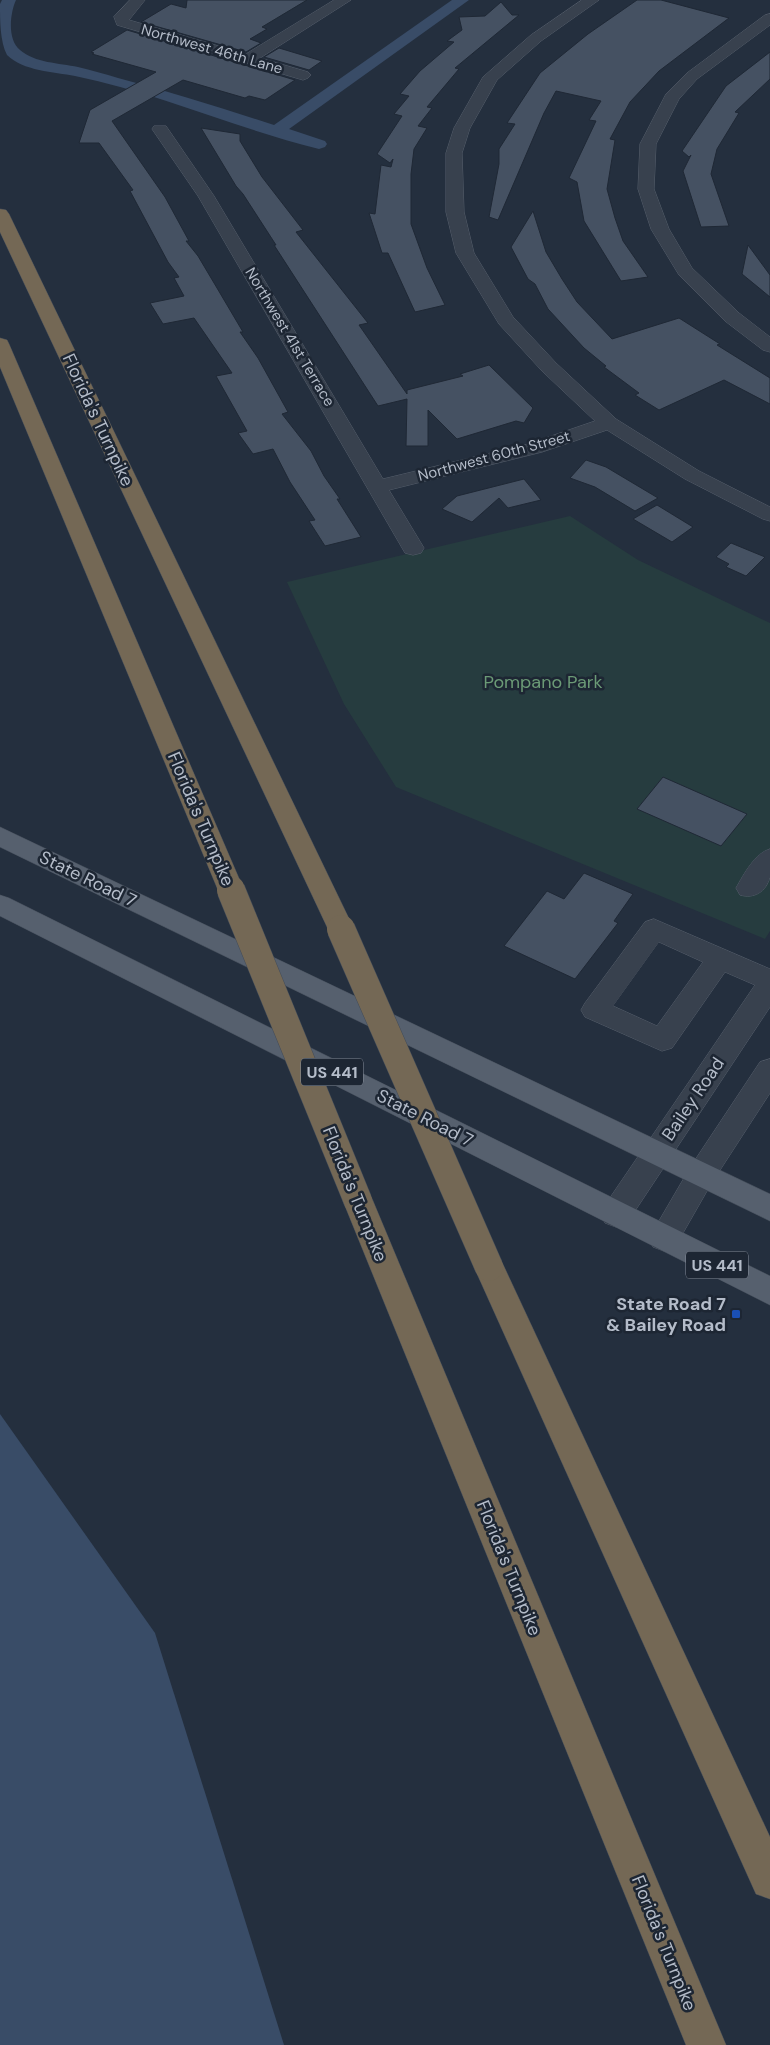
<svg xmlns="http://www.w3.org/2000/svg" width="770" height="2045" font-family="'DM Sans',sans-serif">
<rect width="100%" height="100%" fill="#242f3e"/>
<path fill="#263c3f" d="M570,516L638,560L770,623V931L765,939L396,787L344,704L287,582Z"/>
<path fill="#394c67" d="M0,1414L155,1633L284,2045H0Z"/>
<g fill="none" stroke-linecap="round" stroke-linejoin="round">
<path fill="#394c67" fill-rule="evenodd" d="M2,0H16C10,13 7,40 20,50C35,63 59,63 78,67C91,70 105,74 118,78C171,92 222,108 274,125L452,0H469L289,129L325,141L327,144L325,147L319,149C237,129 159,93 75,76C54,72 23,71 7,55C0,42 0,20 0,4Z"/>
</g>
<path fill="#455162" stroke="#1f2835" d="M187,0H307L262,27L267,29L250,39L261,43L246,52L141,22L171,4L186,8Z
M637,0H661L729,18L659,71L630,102L610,139L615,140L607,189L615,218L623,241L648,277L621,281L584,221L577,182L569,178L596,121L589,120L601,101L556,91L544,113L498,220L489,217L499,164V149L515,124L507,123L540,73L588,34Z
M501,2L512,15H519L455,68L459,69L427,107L432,108L418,126L427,128L414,149L411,174V224L427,268L445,305L415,312L388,253H382L369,213L375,214L381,165L391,167L393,159L390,163L377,154L402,116L394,114L409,96L400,94L420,71L454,42L447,41L462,30L459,17L485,16Z
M127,30L295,80L265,100L249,96L245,98L183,80L112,121L165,197L189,241H186L198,256L217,288L243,332H240L258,358L288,412L282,414L311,451L324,476L340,499H337L361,537L325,546L309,521L315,520L290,482L273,449L253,454L238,433L247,431L216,376L232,373L194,318L163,324L150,303L184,296L174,278L179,277L168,262L130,191L133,190L99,143H79L90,110L156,72L92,54L94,53L91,52Z
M279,48L322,61L309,70L264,57Z
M770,52V79L735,112L739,113L717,149L711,174L729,226L701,227L683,171L691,155L689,157L682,151L726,86Z
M201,128L240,134V141L262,177L303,230L296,232L368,323L359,325L407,394V390L463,376L460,374L489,365L533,408L524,423L516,421L457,439L428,410V446H406L407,399L378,406L274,245H276L243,194L236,186Z
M533,211L546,252L562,279L577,302L612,339L679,318L720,344L717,345L770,378V404L724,380L659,410L635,395L639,393L604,367L606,366L584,348L548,309L535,284L528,279L511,247Z
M748,245L770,275V297L742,274Z
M586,460L606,467L658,498L635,511L595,487L570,478Z
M524,479L541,500L508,508L499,498L472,522L442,509L457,496Z
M657,505L693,527L672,542L633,519Z
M731,543L765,557L746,576L726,567L729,564L716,557Z
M663,777L747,814L721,846L637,809Z
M584,873L633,894L614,921L618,923L575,979L504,946L547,891L564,899Z"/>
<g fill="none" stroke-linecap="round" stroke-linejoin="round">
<defs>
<path id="minor" d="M130,0H145L129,20L246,54L334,0H351L260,58L308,72L311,75L308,78L303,80L117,25L114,17Z
M582,0H599L541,41L497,80L470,128L462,153L464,212L474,253L513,317L556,363L616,419L699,471L770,507V521L763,519L685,479L607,430L542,452L389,490L424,548L421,553L413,555L405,553L198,196L152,129L154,126H166L214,196L383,479L528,444L595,421L542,371L499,324L456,253L446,212V153L454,128L483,77L531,35Z
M770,14V25L697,79L679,99L656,144L654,189L669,229L692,268L739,313L770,337V352L763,350L725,321L679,275L651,229L638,189L640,144L666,94L687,73L765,15Z
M770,849C770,857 770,869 770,877C766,892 754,899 740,895L736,888C744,874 755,853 770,849Z
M654,919L770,969V1007L627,1223L616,1227L605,1223L601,1214L605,1205L755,985L725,972L672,1048L662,1051L585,1017L581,1010L585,1003L645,922ZM659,942L703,962L657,1026L613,1006Z
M770,1059V1093L711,1184L675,1247L664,1251L653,1247L649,1238L691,1166L760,1062Z"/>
<path id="major" d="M0,827L770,1194V1221L0,847Z
M0,895L9,898L770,1276V1305L0,916Z"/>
<path id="highway" d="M0,209L6,210L9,214L354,929L350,936L341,939L332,936L328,929L0,232Z
M0,338L7,340L9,344L244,890L240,897L231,899L222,897L218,890L0,367Z
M358,1188L369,1192L373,1201L726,2045H686L343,1201L347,1192Z
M489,1254L500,1258L770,1837V1899L756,1894L474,1267L478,1258Z"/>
</defs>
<use href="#minor" stroke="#565f6c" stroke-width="1"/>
<use href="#major" stroke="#414a57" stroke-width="1"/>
<use href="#highway" stroke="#434c59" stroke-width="1"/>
<use href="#minor" fill="#38414e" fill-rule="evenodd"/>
<use href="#major" fill="#56606e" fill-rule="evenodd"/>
<use href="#highway" fill="#746855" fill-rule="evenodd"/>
<defs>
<path id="highway-bridge" d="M231,890L358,1201
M341,929L489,1267"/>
</defs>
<use href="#highway-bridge" stroke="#434c59" stroke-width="29" stroke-linecap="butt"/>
<use href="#highway-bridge" stroke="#746855" stroke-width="28"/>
</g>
<rect fill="#1a4fb4" stroke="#1d2633" stroke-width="2" x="731" y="1309" width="10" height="10" rx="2.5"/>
<g text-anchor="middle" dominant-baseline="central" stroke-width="5" stroke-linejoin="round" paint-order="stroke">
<g font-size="15" fill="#b4bcc9" stroke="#1d2633">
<text transform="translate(212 49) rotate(16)">Northwest 46th Lane</text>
<text transform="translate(290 337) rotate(59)">Northwest 41st Terrace</text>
<text transform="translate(494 456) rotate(-15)">Northwest 60th Street</text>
</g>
<g fill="#1d2633" stroke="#878f9c" stroke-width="1">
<rect x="301" y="1058.5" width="62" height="27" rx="4"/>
<rect x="686" y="1251.5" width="62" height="27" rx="4"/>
</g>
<g font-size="16" font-weight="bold" fill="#b4bcc9">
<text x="332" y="1072">US 441</text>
<text x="717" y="1265">US 441</text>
</g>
<g font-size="18" fill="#b4bcc9" stroke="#1d2633">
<text transform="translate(98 420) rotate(65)">Florida's Turnpike</text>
<text transform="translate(201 819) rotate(67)">Florida's Turnpike</text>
<text transform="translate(88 879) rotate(26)">State Road 7</text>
<text transform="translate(693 1099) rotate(-56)">Bailey Road</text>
<text transform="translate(425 1118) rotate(27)">State Road 7</text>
<text transform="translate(355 1194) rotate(68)">Florida's Turnpike</text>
<text transform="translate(509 1568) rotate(68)">Florida's Turnpike</text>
<text transform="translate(664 1943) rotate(68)">Florida's Turnpike</text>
</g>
<g font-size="18" fill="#6b9a76" stroke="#1d2633">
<text x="543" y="682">Pompano Park</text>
</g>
<g font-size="18" font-weight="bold" fill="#b4bcc9" stroke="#1d2633" text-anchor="end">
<text x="726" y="1304">State Road 7<tspan x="726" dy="21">&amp; Bailey Road</tspan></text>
</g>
</g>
</svg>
